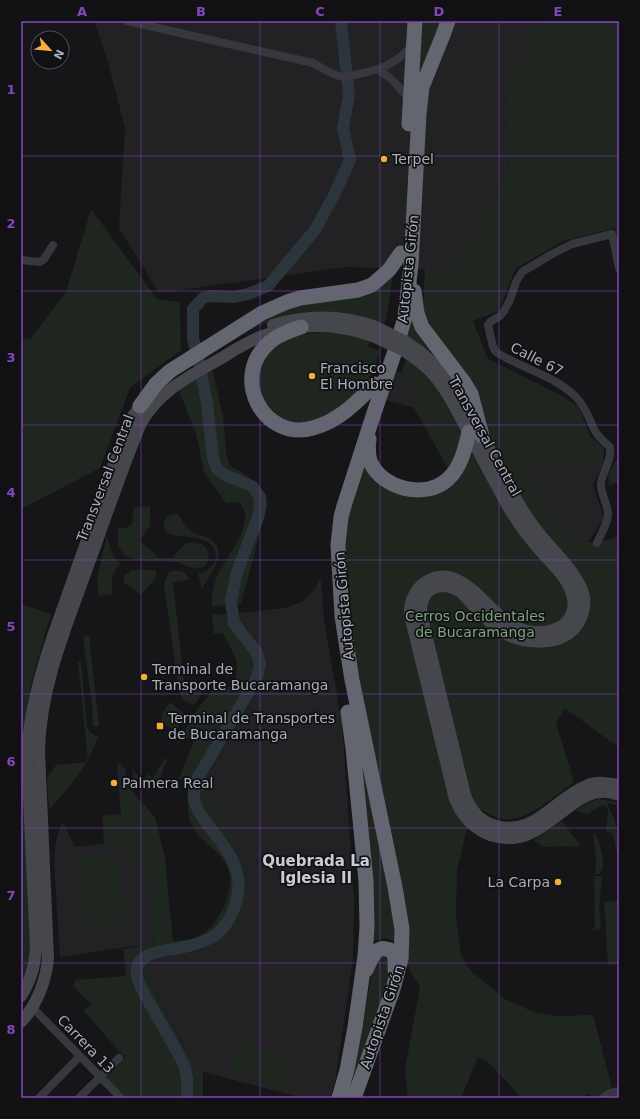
<svg xmlns="http://www.w3.org/2000/svg" width="640" height="1119" font-family="'DejaVu Sans',sans-serif">
<rect width="100%" height="100%" fill="#161618"/>
<path fill="#222225" d="M94,21H537L532,44L505,88L509,170L454,270L345,267L159,293L119,228L125,128L107,59Z
M396,371L413,379L414,408L386,400Z
M537,459L603,464L593,485L604,519L588,542L565,539L526,471Z
M321,578L324,620L342,723L354,897V924L353,960L336,1076L331,1098H303L203,1072L185,1050L165,1009L149,981L147,972L150,965L158,956L198,950L222,940L243,912L225,824L205,791L207,777L261,686L266,672L262,656L239,613L285,608L302,602L314,590Z
M62,821L75,847L116,842L147,867L154,943L60,957L54,860L56,841Z"/>
<path fill="#1e261f" d="M422,21H438L437,36L418,92Z
M537,21H619V239H617L615,228L563,241L515,269L499,311L473,321L488,359L564,397L579,407L590,436L604,448L603,464L537,459L526,471L565,539L597,543L619,536V748L565,708L556,723L574,782C554,796 524,826 498,818C492,816 486,812 481,809L466,832L457,870L456,917L461,955L470,970L505,999L536,1013L559,1016L593,1015L612,1087L597,1098L588,1094L581,1098H522L490,1064L478,1057L461,1098H408L405,1070L420,987L407,965L409,944L405,903L372,751L353,642L346,549L348,517L364,460L375,477L432,492L469,449L423,308L425,269L454,270L509,170L505,88L532,44Z
M91,209L157,299L180,302L181,350L130,388L100,468L21,509V338L30,339L66,292Z
M393,273L388,308L384,326L284,318L265,323L242,334L278,309Z
M411,314L456,379L406,336Z
M317,333H342L370,341L368,346L380,351L373,373L366,383L342,408L311,423L287,422L267,408L257,388L260,364L276,344L293,336Z
M406,359C434,374 448,406 463,432L461,443L449,470L414,408L413,379L401,373Z
M212,368L223,416L226,453L230,466C250,477 259,482 268,504L241,603L212,607C211,599 212,592 214,585C220,563 243,542 245,519C246,512 243,507 239,502L226,503L204,472L196,433L178,389Z
M619,460V482L609,486L608,475L615,461Z
M150,506V526L139,541L153,552L158,558H172L186,543C191,543 196,542 201,544C211,548 212,565 200,568C193,570 184,563 176,562C160,560 127,566 119,547C117,541 118,534 118,528H126L132,523L134,507Z
M172,514H178C182,520 186,527 192,532C195,535 202,535 206,537C232,548 211,573 202,588L198,574C206,572 212,569 215,561C216,557 216,553 214,549C205,529 160,545 164,523C165,519 168,515 172,514Z
M107,535C110,547 112,556 120,564C110,576 111,579 113,594L99,596L97,579Z
M131,570H155L157,573L155,579L141,595L123,582L124,576Z
M172,571C180,571 187,570 188,580L173,582L185,690L201,689L202,694L195,704C187,706 182,698 179,692L164,584L168,573Z
M21,604L51,614L32,680L25,720L32,959L21,988Z
M239,613L262,656L266,672L261,686L207,777L205,791L225,824L244,865L247,886L243,912L234,928L222,940L198,950L158,956L150,965L147,972L149,981L165,1009L185,1050L203,1072V1098H124L105,1078L125,1058L84,1011L91,1004L73,986L76,980L126,976L123,949L154,943L147,867L116,842L104,844L102,816L121,814L117,765L120,764L125,769L128,787L155,817L165,858L173,941C183,940 194,940 203,934C221,921 238,885 226,864C216,847 195,839 189,819C188,815 188,809 188,804C187,795 188,785 192,778L179,779L195,738H181L193,715L216,686L235,687L237,661L223,633L214,634L212,615Z
M89,636L99,725L97,727L94,726L92,723L93,713L83,637Z
M78,662H81L87,726L90,732L98,737C88,767 70,786 49,810L47,778L56,765L88,762Z
M170,702L185,714L176,731L161,721V715Z
M358,732L398,944C388,937 382,937 371,943Z
M165,758L167,759C163,769 157,797 141,788C134,783 133,777 132,769L139,777L144,778L147,774L153,778Z
M599,799L612,801L619,804V806L607,803L614,818L619,838V863L613,835L606,830L608,811L607,807L602,805L588,814L575,811L589,802Z
M562,821L580,845L577,847L568,846L545,847L541,846L534,840Z
M593,834L596,835C601,847 607,862 600,874H595L596,862Z
M118,852L126,923L87,927L80,856Z
M594,876H601L602,877L599,908L601,924L600,929L593,931L592,929L595,927Z
M619,900V964L608,965L604,902Z
M388,954L391,970L356,1078L350,1077L362,1027L373,968L377,958Z
M238,1041L293,1059L287,1089L229,1072Z"/>
<g fill="none" stroke-linecap="round" stroke-linejoin="round">
<path stroke="#2c353c" stroke-width="12" d="M187,1098V1079L185,1067C175,1047 164,1028 153,1009C147,999 139,987 137,976C133,952 163,951 179,948C190,946 201,943 211,938C226,930 236,909 238,893C242,863 221,843 205,821C201,815 195,807 194,800C193,793 195,785 197,779L251,688L257,677L260,664L257,653L234,623L231,601L236,575L258,517L260,507V497L252,486L225,475L217,469L213,458L207,404L200,366L193,338V309L203,298L210,296L234,297L248,294L268,286L315,230L334,195L350,160L343,128L349,95L341,21"/>
<path stroke="#37383d" stroke-width="8" d="M127,21L313,63C322,68 333,76 344,77C348,77 354,75 359,74C382,69 396,64 412,45
M378,69L390,78L410,99
M21,260L40,262L44,259L53,245
M597,543C601,534 608,523 608,514C608,503 600,494 601,483C603,470 612,461 610,447C605,442 599,438 595,431C589,419 586,407 576,397C552,374 522,369 496,352L493,347L488,325L490,322L500,316L504,311L510,300L516,282L522,272L552,254L572,244L612,234L619,268
M32,1007L121,1098
M39,1098L80,1056
M79,1098L119,1058
M603,1098L610,1093L619,1091"/>
<path stroke="#45474d" stroke-width="12" d="M273,325C307,315 343,315 376,327
M406,342C424,353 438,366 450,383C485,429 502,485 537,531C550,548 581,576 584,597C586,608 581,621 573,630C555,647 519,644 500,630C485,620 473,605 461,592C440,579 420,588 421,614L465,795C470,809 478,820 493,825C533,839 554,799 586,786C596,781 608,783 619,785
M403,350C412,356 421,362 429,370C445,386 455,407 465,426C474,443 483,460 492,477C500,491 507,506 516,519C525,533 535,545 546,557C556,568 568,579 572,594C576,606 572,621 560,627C551,632 543,633 533,632C499,629 485,593 457,580C432,568 408,590 410,615L455,799C462,816 472,828 490,835C548,855 571,775 619,795
M21,996C31,981 35,965 36,948L27,755C29,714 40,675 53,636L125,433L133,416L146,399
M21,1022C37,1005 46,981 48,958L39,752C40,685 68,622 90,560C107,514 122,468 141,423C158,394 181,381 209,365C226,356 242,344 260,337C295,322 337,323 373,336"/>
<path stroke="#63666e" stroke-width="15" d="M409,124L415,21
M414,291L417,313L422,327L463,381L471,394L482,436
M301,327C290,331 279,334 270,342C229,376 263,442 313,428C339,421 357,402 375,384
M140,406L156,384L170,371L262,313L287,302L300,298L358,290L372,285L389,270L401,253
M369,439C368,446 368,454 370,461C381,489 426,500 448,479C461,467 465,449 469,432
M366,970C369,964 372,955 377,951C380,949 383,948 386,949C397,950 395,962 395,970
M339,1098L347,1070L355,1027L365,956L367,927L366,881L353,748L348,712
M354,1098L393,989L401,959L402,929L395,887L352,680L342,616L338,545L341,517L344,506L372,419L395,351L405,317L411,265L419,114L422,87L443,35L448,21"/>
<path stroke="#45474d" stroke-width="12" d="M376,327L406,342
M373,336L403,350"/>
</g>
<path fill="none" stroke="#8446be" stroke-width="1" stroke-opacity="0.55" d="M141,21V1098M260,21V1098M380,21V1098M499,21V1098M21,156H619M21,291H619M21,425H619M21,560H619M21,694H619M21,828H619M21,963H619"/>
<g fill="#f2b134" stroke="#111113" stroke-width="1.5">
<circle cx="384" cy="159" r="4"/>
<circle cx="312" cy="376" r="4"/>
<circle cx="144" cy="677" r="4"/>
<rect x="156" y="722" width="8" height="8" rx="2"/>
<circle cx="114" cy="783" r="4"/>
<circle cx="558" cy="882" r="4"/>
</g>
<g text-anchor="middle" dominant-baseline="central" stroke-width="3.5" stroke-linejoin="round" paint-order="stroke">
<g font-size="14" fill="#a8adb8" stroke="#111113" text-anchor="start">
<text x="392" y="159">Terpel</text>
<text x="320" y="368">Francisco<tspan x="320" dy="16">El Hombre</tspan></text>
<text x="152" y="669">Terminal de<tspan x="152" dy="16">Transporte Bucaramanga</tspan></text>
<text x="168" y="718">Terminal de Transportes<tspan x="168" dy="16">de Bucaramanga</tspan></text>
<text x="122" y="783">Palmera Real</text>
<text x="550" y="882" text-anchor="end">La Carpa</text>
</g>
<g font-size="14" fill="#a8adb8" stroke="#111113">
<text transform="translate(408 269) rotate(-84)">Autopista Girón</text>
<text transform="translate(537 359) rotate(27)">Calle 67</text>
<text transform="translate(485 436) rotate(61)">Transversal Central</text>
<text transform="translate(105 478) rotate(-69)">Transversal Central</text>
<text transform="translate(344 606) rotate(-95)">Autopista Girón</text>
<text transform="translate(382 1017) rotate(-71)">Autopista Girón</text>
<text transform="translate(86 1044) rotate(46)">Carrera 13</text>
</g>
<g font-size="14" fill="#7fa381" stroke="#111113">
<text x="475" y="616">Cerros Occidentales<tspan x="475" dy="16">de Bucaramanga</tspan></text>
</g>
<g font-size="15" font-weight="bold" fill="#c9ccd4" stroke="#111113">
<text x="316" y="861">Quebrada La<tspan x="316" dy="17">Iglesia II</tspan></text>
</g>
</g>
<rect width="640" height="1119" fill="none" stroke="#111113" stroke-width="44"/>
<g transform="translate(50 50) rotate(117)"><circle r="19" fill="#111113" stroke="#4d4f55"/>
<path d="M0-3L7 15L0 10L-7 15Z" fill="#f2b134"/>
<text y="-6" font-size="11" font-weight="bold" text-anchor="middle" fill="#a8adb8">N</text>
</g>
<rect x="22" y="22" width="596" height="1075" fill="none" stroke="#8446be" stroke-width="1.5"/>
<g font-size="13" text-anchor="middle" font-weight="bold" fill="#8446be">
<text x="82" y="16">A</text>
<text x="201" y="16">B</text>
<text x="320" y="16">C</text>
<text x="439" y="16">D</text>
<text x="558" y="16">E</text>
<text x="11" y="94">1</text>
<text x="11" y="228">2</text>
<text x="11" y="362">3</text>
<text x="11" y="497">4</text>
<text x="11" y="631">5</text>
<text x="11" y="766">6</text>
<text x="11" y="900">7</text>
<text x="11" y="1034">8</text>
</g>
</svg>
